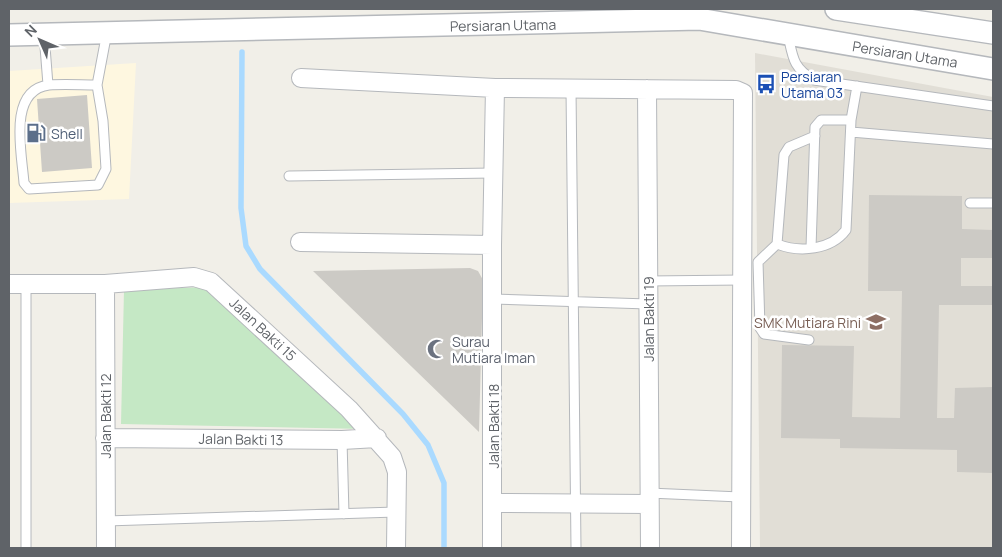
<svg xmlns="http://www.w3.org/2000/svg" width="1002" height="557" font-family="Manrope,sans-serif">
<rect width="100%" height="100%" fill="#f1efe8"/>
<path fill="#fef7e0" d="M136,63L129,199L9,203V71Z"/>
<path fill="#e1ded6" d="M755,53L993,97V548H760Z"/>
<path fill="#c5e8c5" d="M209,287L366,429L121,424L124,290Z"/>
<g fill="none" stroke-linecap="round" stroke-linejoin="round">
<path stroke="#aadaff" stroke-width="5.5" d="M242,52L241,208L246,246L260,269L403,414L428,445L444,483V548"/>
</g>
<path fill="#cccac5" d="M87,95L92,168L42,172L37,99Z
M869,195L962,196V229L993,230V258H961V286H993V305H939L937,418H954L955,388L993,387V473L957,472V450L840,448V439L781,438L782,345L854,346L852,417L900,418L902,291H868Z
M470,268L478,271L483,280L479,432L313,271Z"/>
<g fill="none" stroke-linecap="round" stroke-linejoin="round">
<defs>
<path id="service" d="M44,34L48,85
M788,35C793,58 793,68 814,80L993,106
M97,85C81,85 65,84 49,85C7,90 22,154 24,183L29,189L98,185L106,169L103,121L97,85L107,32
M571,89L576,548
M851,132L993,144
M815,136L789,147L784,155L777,244C800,253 831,250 846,230L851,120L857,86
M289,176L493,173
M970,203H993
M777,244L758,262L760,328L764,334L809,340
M811,248L815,127L821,120H851
M648,281L742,280
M26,284V548
M492,299L648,304
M342,440L344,514
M649,493L740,497
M106,521L396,512"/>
<path id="minor" d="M301,78L495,88L736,90L743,93L741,548
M647,89L650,548
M300,242L492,245
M9,284H105L194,277L211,282L349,409L392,457L397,472L396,548
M105,284L106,548
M105,438L342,440L377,438
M493,503L649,504
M492,548V245L495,88"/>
<path id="tertiary" d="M836,9L993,33
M9,35L699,19L993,69"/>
</defs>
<use href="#service" stroke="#b5b8bc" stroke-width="11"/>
<use href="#minor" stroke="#b5b8bc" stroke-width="20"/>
<use href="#tertiary" stroke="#b5b8bc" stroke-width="24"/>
<use href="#service" stroke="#fff" stroke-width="9"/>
<use href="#minor" stroke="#fff" stroke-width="18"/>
<use href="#tertiary" stroke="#fff" stroke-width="21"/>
</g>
<defs>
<symbol id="bus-bare" viewBox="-9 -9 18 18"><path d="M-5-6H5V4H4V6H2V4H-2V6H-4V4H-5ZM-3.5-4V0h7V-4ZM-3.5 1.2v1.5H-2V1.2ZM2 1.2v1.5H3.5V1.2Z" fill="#1a4fb4" stroke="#fff" stroke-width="2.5" paint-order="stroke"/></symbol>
<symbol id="fuel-bare" viewBox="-9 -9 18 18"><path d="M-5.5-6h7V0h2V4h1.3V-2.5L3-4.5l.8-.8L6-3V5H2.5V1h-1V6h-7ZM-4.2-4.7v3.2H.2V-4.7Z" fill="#5c6f8a" stroke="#fff" stroke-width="2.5" paint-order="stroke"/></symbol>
<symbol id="school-bare" viewBox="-9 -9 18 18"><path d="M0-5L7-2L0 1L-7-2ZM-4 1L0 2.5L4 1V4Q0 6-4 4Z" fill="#8d6e63" stroke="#fff" stroke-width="2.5" paint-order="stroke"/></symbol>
<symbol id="mosque-bare" viewBox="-9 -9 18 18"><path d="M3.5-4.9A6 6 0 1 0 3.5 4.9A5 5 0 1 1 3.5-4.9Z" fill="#6b7280" stroke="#fff" stroke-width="2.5" paint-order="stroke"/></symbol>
</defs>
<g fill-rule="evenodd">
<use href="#bus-bare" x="752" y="70" width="28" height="28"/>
<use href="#fuel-bare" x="22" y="119" width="28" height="28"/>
<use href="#school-bare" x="862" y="308" width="28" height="28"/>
<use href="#mosque-bare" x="423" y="335" width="28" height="28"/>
</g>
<g text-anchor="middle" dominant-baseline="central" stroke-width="5" stroke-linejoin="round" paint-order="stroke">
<g font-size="14" fill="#5f6368" stroke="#fff">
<text transform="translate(503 25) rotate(-1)">Persiaran Utama</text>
<text transform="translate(905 54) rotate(9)">Persiaran Utama</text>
<text transform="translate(648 319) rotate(-90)">Jalan Bakti 19</text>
<text transform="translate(263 329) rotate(43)">Jalan Bakti 15</text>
<text transform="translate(105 416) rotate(-90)">Jalan Bakti 12</text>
<text transform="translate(493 426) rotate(-90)">Jalan Bakti 18</text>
<text transform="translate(241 439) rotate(1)">Jalan Bakti 13</text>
</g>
<g font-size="14" fill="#164399" stroke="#fff" text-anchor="start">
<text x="781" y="76">Persiaran<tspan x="781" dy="16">Utama 03</tspan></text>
</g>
<g font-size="14" fill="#4e5e75" stroke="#fff" text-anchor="start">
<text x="51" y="133">Shell</text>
</g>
<g font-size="14" fill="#785e54" stroke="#fff" text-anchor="end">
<text x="861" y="322">SMK Mutiara Rini</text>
</g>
<g font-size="14" fill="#5b616d" stroke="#fff" text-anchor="start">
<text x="452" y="341">Surau<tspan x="452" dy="16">Mutiara Iman</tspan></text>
</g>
</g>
<rect width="1002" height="557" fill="none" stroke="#5f6368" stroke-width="20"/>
<g transform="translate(40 40) rotate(315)" stroke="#ffffff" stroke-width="4" paint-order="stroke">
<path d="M0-4L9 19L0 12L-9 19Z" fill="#5f6368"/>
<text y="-8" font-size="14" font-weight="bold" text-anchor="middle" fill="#5f6368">N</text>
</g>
</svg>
